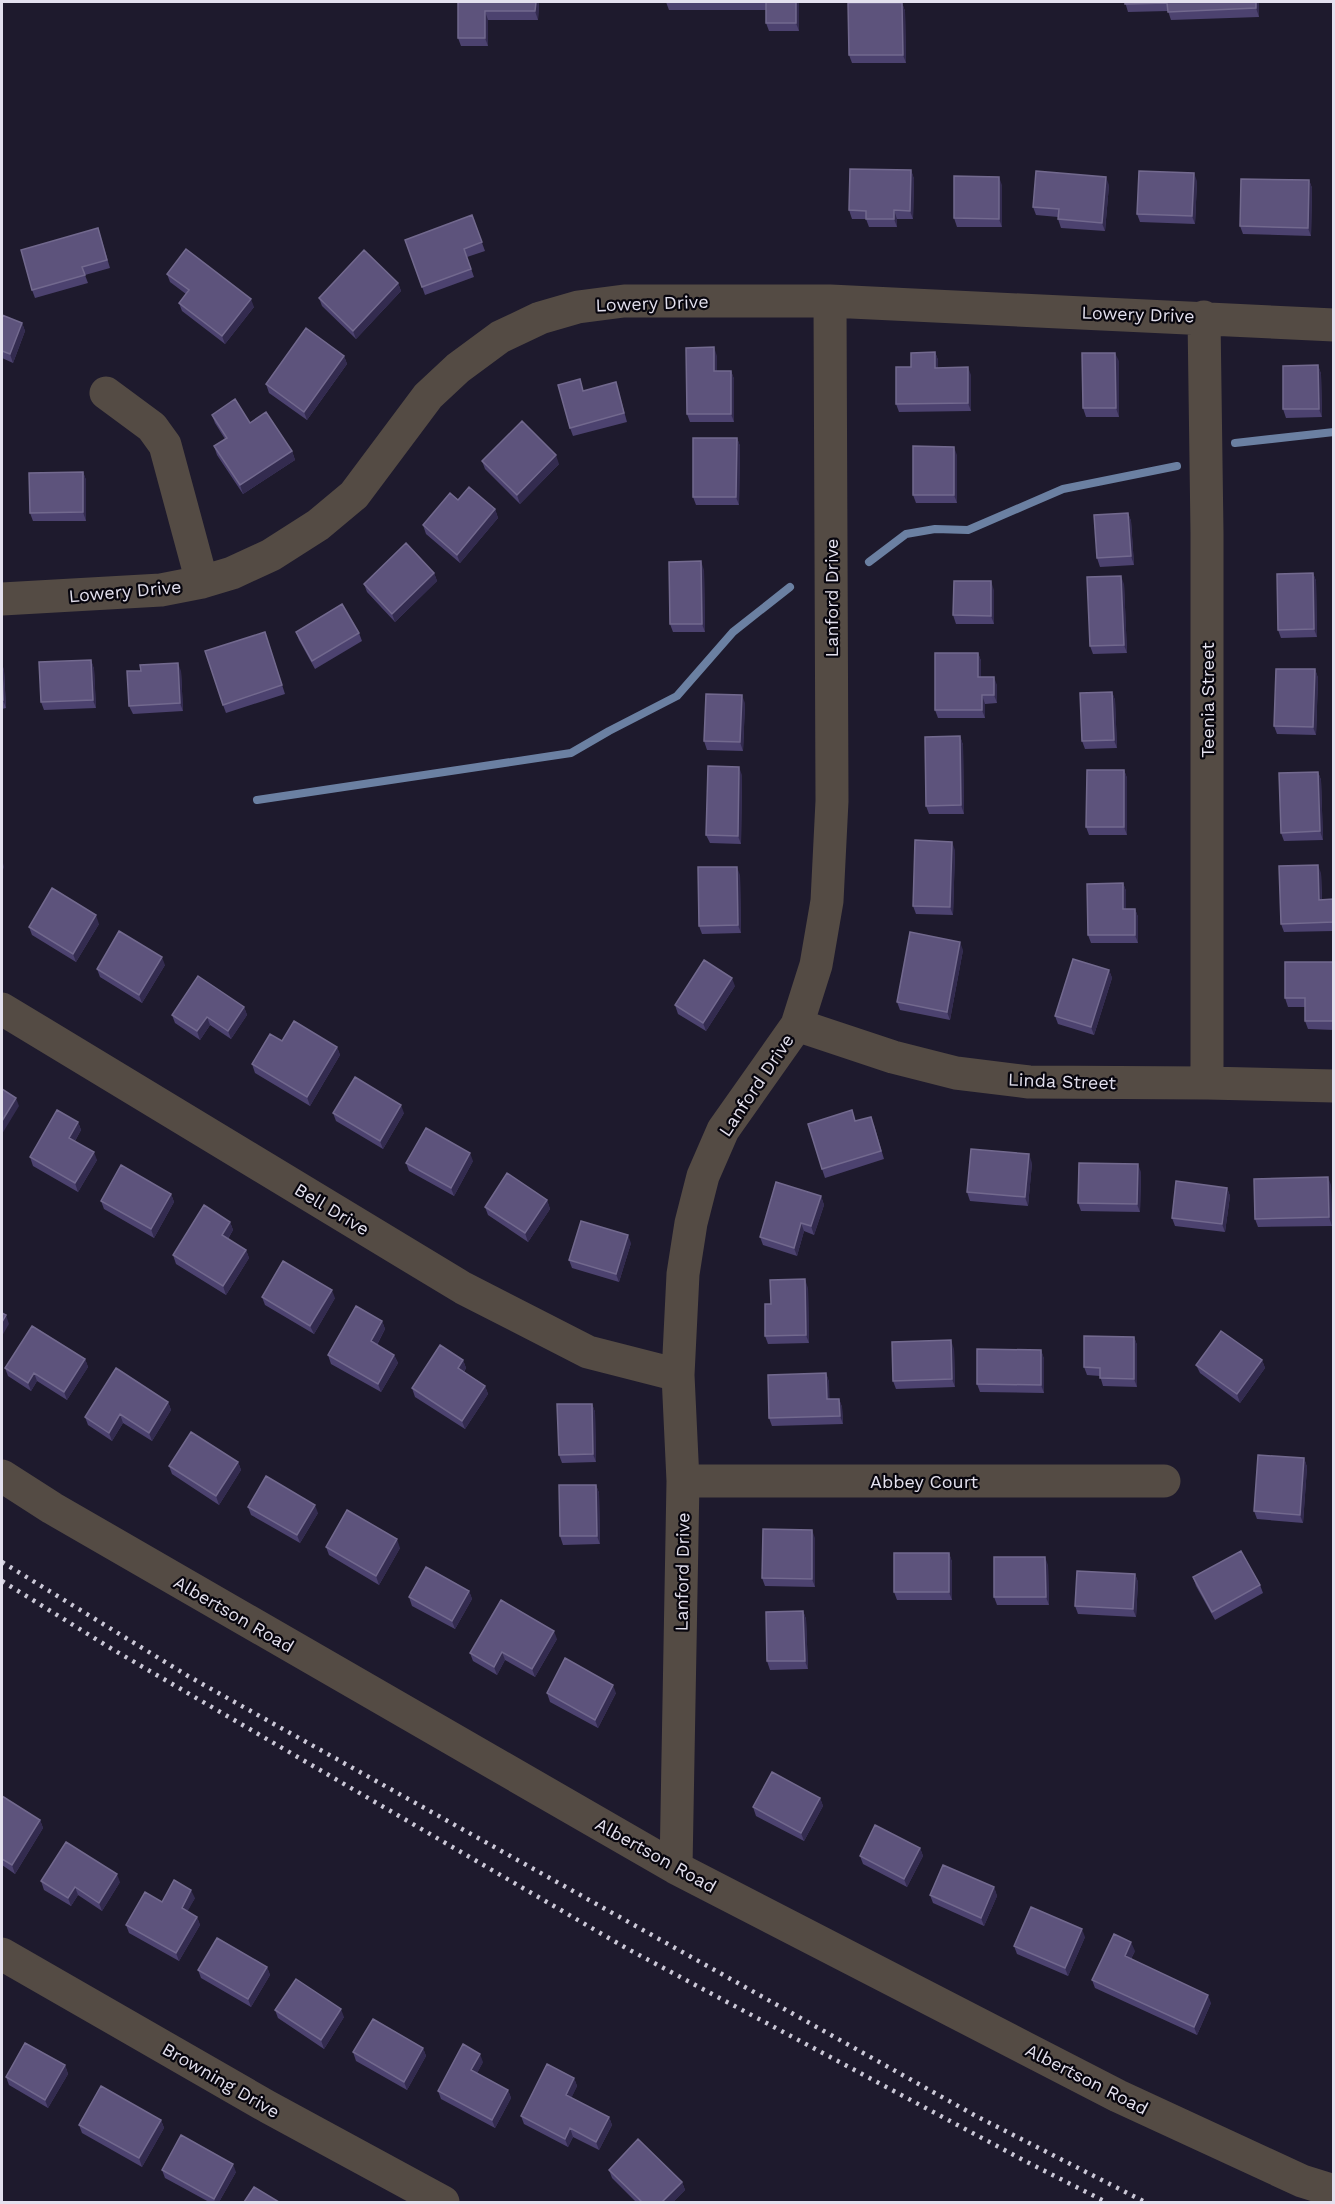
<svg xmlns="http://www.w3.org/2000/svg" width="1335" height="2204" font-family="'Work Sans',sans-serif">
<rect width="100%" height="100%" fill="#1e1a2d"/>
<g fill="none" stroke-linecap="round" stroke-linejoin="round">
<path stroke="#6b80a2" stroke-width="8" d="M1235,443L1334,432
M869,562L906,534L935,529L968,530L1063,489L1177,466
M257,800L571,753L609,731L677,696L733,632L790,587"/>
<path stroke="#544b44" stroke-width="33" d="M1204,317L1207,533V1083
M106,393L152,427L165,445L202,582
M2,599L161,590L202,582L232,573L271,555L318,525L354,495L428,396L458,368L500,337L540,318L578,307L624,301H830L1334,325
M2,1009L463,1288L588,1352L678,1375
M797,1025L893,1057L956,1073L1029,1082L1207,1083L1334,1086
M2,1476L52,1508L676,1868L1118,2096L1302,2181L1334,2191
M683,1481H1164
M676,1868L683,1481L678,1375L683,1274L691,1223L703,1176L723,1130L797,1025L816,965L827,901L832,801L830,301
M2,1954L268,2107L443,2202"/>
<path stroke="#cbc8d7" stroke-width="4.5" stroke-dasharray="3 6" stroke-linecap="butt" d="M2,1562L188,1676L976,2116L1145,2202
M2,1581L112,1649L626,1948L1025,2161L1106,2202"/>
</g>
<path fill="#4c426f" d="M458,2H539L538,20H488V46H461L458,38Z
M666,2H799V31H769L766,23V10H669Z
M1125,2H1259V17L1171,20L1168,11L1128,12Z
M902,3L905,11L906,63H852L849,55Z
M911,170L914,179L913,219H897V227H869L866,219H852L849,210Z
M1309,180L1312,188L1311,236L1243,234L1240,226Z
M1197,181L1195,224L1140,222L1137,214Z
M1002,185V227H957L954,218Z
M1109,185L1105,231L1061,228L1058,219V217L1036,215L1033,207Z
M472,215L485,251L467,257L474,277L425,295L405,240Z
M98,228L110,268L85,275L88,283L35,298L32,290Z
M167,274L254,307L225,344L182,311L179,303L186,294L170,282Z
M398,283L401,291L356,339L322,306L319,298Z
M2,315L22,323L25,331L13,363L2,358V360Z
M935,352L938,360V368L971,375V411L899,412L896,404L911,367Z
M344,356L347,364L307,420L269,393L266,384Z
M717,356V371H731L734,379V422H690L687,414Z
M1119,361V417H1086L1083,408Z
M1318,365L1321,374L1322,417L1286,418L1283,409Z
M616,382L627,422L573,436L570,428L584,391Z
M212,415L250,423L292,451L295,460L243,494L217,455L214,446L225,439L215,423Z
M737,438L740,446L739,505H696L693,497Z
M957,455V503H916L913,495Z
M482,461L559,464L520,504L485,469Z
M83,472L86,480V521H33L30,513Z
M458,500L495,509L498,518L460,563L426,534L423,525Z
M1128,513L1131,521L1134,565L1100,567L1097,558Z
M704,570L705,632H673L670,624Z
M434,573L437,581L395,622L367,592L364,584Z
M1313,573L1316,581L1317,637L1281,638L1278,630Z
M1124,584L1127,653L1093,654L1090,646Z
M994,590V624H956L953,615Z
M265,632L285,694L226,713L223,705Z
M296,632L359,633L362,641L315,669L299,640Z
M978,653L981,661V677L997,685V703L985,704V718H938L935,710Z
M91,660L94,669L96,708L44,710L41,702Z
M2,663L4,671L6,708L2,709Z
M1315,669L1318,678L1316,735L1277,734L1274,726Z
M181,671L183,711L133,714L129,706Z
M1112,692L1115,700L1117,748L1085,749L1082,741Z
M745,703L743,751L707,750L704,741Z
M960,736L963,745L964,814H929L926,806Z
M1124,770L1127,778V835H1089L1086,827Z
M1318,772L1321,780L1323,840L1284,841L1281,833Z
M742,775L741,844L710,843L706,835Z
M955,850L953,915L916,914L913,906Z
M1321,873L1322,899L1334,902V931L1284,932L1281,924Z
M740,875L741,933L702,934L699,926Z
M1123,883L1126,891V909H1135L1138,917V943H1091L1088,935Z
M99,924L76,962L32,935L29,927Z
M963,950L950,1020L900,1010L897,1002Z
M1334,962V1030L1308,1029L1305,1021V1007H1288L1285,998Z
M165,965L142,1003L100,977L97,969Z
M1109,970L1112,978L1094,1035L1058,1024L1055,1016Z
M735,986L706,1031L678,1014L675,1005Z
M244,1007L247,1015L231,1039L210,1025L200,1040L175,1023L172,1015Z
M282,1041L337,1047L340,1055L310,1106L255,1073L252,1064Z
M333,1113H404L383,1149L336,1121Z
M856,1121L874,1125L884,1159L825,1178L822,1169Z
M78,1122L81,1130L75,1141L97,1160L78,1192L33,1166L30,1157Z
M473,1161L454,1196L409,1171L406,1163Z
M1032,1163L1028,1206L970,1201L967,1192Z
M1141,1172L1140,1212L1081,1211L1078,1203Z
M1331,1185L1332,1226L1258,1227L1255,1219Z
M1227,1188L1230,1196L1225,1232L1175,1226L1172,1218Z
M171,1194L174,1202L154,1238L104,1209L101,1201Z
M821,1196L824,1205L814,1235L804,1231L797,1256L763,1245L760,1237Z
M547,1200L550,1209L528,1242L488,1215L485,1207Z
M230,1222L233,1230L228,1239L246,1250L249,1258L226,1295L176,1264L173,1255Z
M631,1243L619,1282L572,1268L569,1260Z
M808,1288L809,1343L768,1344L765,1336L771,1304Z
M262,1297L335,1298L314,1334L265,1305Z
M382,1321L385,1329L377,1345L394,1355L398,1363L381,1392L331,1364L328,1355Z
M1134,1337L1137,1345V1387L1103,1386L1100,1376L1087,1375L1084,1367Z
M954,1349L955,1387L896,1389L893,1381Z
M1041,1350L1044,1359V1393L980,1392L977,1384Z
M85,1359L88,1367L67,1400L37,1381L31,1391L8,1376L5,1368Z
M463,1360L466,1368L464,1372L485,1386L488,1394L465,1429L415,1397L412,1388Z
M1262,1360L1265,1368L1240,1403L1200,1373L1196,1365Z
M826,1373L829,1382V1399H839L842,1407L843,1424L772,1426L769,1418Z
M168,1402L171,1410L152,1441L123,1423L112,1441L88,1425L85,1417Z
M592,1404L595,1412L596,1462L562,1463L559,1455Z
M1304,1458L1307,1467L1303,1523L1257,1519L1254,1511Z
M238,1462L241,1470L219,1505L172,1474L169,1466Z
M596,1485L599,1493L600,1544L563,1545L560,1536Z
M248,1507L318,1513L300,1543L251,1515Z
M815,1538V1587L765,1586L762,1578Z
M326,1547L400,1548L379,1585L329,1555Z
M949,1553L952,1562V1600H897L894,1592Z
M1048,1565L1049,1605H997L994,1597Z
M1135,1574L1138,1582L1136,1617L1078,1614L1075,1606Z
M1193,1577L1260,1585L1263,1593L1215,1620L1196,1586Z
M469,1591L472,1599L455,1629L412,1606L409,1597Z
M803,1611L806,1619L808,1669L770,1670L767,1661Z
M557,1639L535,1677L505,1660L497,1675L473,1661L470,1653Z
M547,1693H616L598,1728L550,1702Z
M2,1796L40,1820L43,1828L15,1874L2,1865Z
M820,1798L823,1806L804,1841L756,1816L753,1807Z
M920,1848L923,1856L907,1887L863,1864L860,1856Z
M41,1881L120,1882L102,1911L78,1895L71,1906L44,1890Z
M994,1887L997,1896L984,1926L933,1903L930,1895Z
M195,1898L187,1911L197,1917L200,1925L179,1961L129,1933L126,1925L162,1902Z
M1085,1937L1068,1976L1017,1954L1014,1946Z
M1135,1951L1131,1959L1211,2003L1197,2035L1095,1988L1092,1980Z
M267,1967L270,1975L251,2007L201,1978L198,1970Z
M275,2010L344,2017L324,2049L278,2018Z
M423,2048L426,2056L407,2090L356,2061L353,2052Z
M483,2062L477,2073L508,2090L511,2098L495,2128L441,2099L438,2091Z
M65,2065L68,2074L48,2108L9,2085L6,2077Z
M574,2078L577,2086L571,2098L609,2117L612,2125L599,2150L573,2137L568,2147L524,2124L521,2116Z
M161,2120L164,2128L142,2167L82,2133L79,2125Z
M162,2170L236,2172L219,2202H209L165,2178Z
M609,2170L682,2182L685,2190L673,2202H636L612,2178Z"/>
<path fill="#332b4f" d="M536,2H539L538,20L535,11Z
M796,2H799V31L796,23Z
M1256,2H1259V17L1256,8Z
M902,3L905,11L906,63L903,55Z
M485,11L488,20V46L485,38Z
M911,170L914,179L913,219L910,211Z
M1194,173L1197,181L1195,224L1192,216Z
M999,177L1002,185V227L999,219Z
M1106,177L1109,185L1105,231L1102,223Z
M1309,180L1312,188L1311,236L1308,228Z
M894,210L897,219V227L894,219Z
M398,283L401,291L356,339L353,331Z
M251,299L254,307L225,344L222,336Z
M22,323L25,331L13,363L10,354Z
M714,347L717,356V380L714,371Z
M935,352L938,360V376L935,368Z
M1115,353L1119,361V417L1116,408Z
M344,356L347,364L307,420L304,412Z
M1318,365L1321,374L1322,417L1319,409Z
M968,367L971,375V411L968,403Z
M731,371L734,379V422L731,414Z
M737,438L740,446L739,505L736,497Z
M954,447L957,455V503L954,495Z
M292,451L295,460L243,494L240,485Z
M556,455L559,464L520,504L517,495Z
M83,472L86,480V521L83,512Z
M495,509L498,518L460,563L457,555Z
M1128,513L1131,521L1134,565L1131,556Z
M701,561L704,570L705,632L702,624Z
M434,573L437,581L395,622L392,614Z
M1313,573L1316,581L1317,637L1314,629Z
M1121,576L1124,584L1127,653L1124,645Z
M991,581L994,590V624L991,616Z
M978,653L981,661V685L978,677Z
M91,660L94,669L96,708L93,700Z
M2,663L4,671L6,708L3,700Z
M178,663L181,671L183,711L180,703Z
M1315,669L1318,678L1316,735L1313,727Z
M994,677L997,685V703L994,695Z
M1112,692L1115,700L1117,748L1114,740Z
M742,695L745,703L743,751L740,742Z
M982,695L985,704V718L982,710Z
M960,736L963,745L964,814L961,805Z
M739,767L742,775L741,844L738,836Z
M1124,770L1127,778V835L1124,827Z
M1318,772L1321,780L1323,840L1320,831Z
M952,842L955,850L953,915L950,907Z
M2,859L4,867L2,873Z
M1318,865L1321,873L1322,908L1319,900Z
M737,867L740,875L741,933L738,925Z
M1123,883L1126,891V918L1123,909Z
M1135,909L1138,917V943L1135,935Z
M96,915L99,924L76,962L73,954Z
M960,942L963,950L950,1020L947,1012Z
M162,957L165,965L142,1003L139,995Z
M1109,970L1112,978L1094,1035L1091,1027Z
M732,978L735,986L706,1031L703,1023Z
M244,1007L247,1015L231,1039L228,1031Z
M207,1017L210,1025L200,1040L197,1031Z
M337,1047L340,1055L310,1106L307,1097Z
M16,1098L19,1106L2,1134V1121Z
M401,1105L404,1113L383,1149L380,1141Z
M78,1122L81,1130L72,1146L69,1138Z
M94,1152L97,1160L78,1192L75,1183Z
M470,1153L473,1161L454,1196L451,1188Z
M1029,1154L1032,1163L1028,1206L1025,1197Z
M1138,1164L1141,1172L1140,1212L1137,1204Z
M1328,1177L1331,1185L1332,1226L1329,1217Z
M1227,1188L1230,1196L1225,1232L1222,1224Z
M171,1194L174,1202L154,1238L151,1229Z
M821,1196L824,1205L814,1235L811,1226Z
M547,1200L550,1209L528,1242L525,1233Z
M230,1222L233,1230L225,1243L222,1235Z
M801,1223L804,1231L797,1256L794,1248Z
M628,1235L631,1243L619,1282L616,1274Z
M246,1250L249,1258L226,1295L223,1286Z
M805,1279L808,1288L809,1343L806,1335Z
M332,1290L335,1298L314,1334L310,1326Z
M6,1315L9,1324L2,1336V1322Z
M382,1321L385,1329L374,1350L371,1341Z
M1134,1337L1137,1345V1387L1134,1379Z
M951,1340L954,1349L955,1387L952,1379Z
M1041,1350L1044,1359V1393L1041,1385Z
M394,1355L398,1363L381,1392L378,1384Z
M85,1359L88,1367L67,1400L64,1392Z
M463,1360L466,1368L461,1376L458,1368Z
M1262,1360L1265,1368L1240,1403L1237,1394Z
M34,1373L37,1381L31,1391L28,1383Z
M826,1373L829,1382L830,1408L827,1399Z
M485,1386L488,1394L465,1429L462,1421Z
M839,1399L842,1407L843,1424L840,1416Z
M168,1402L171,1410L152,1441L149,1433Z
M592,1404L595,1412L596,1462L593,1454Z
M120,1414L123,1423L112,1441L109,1433Z
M1304,1458L1307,1467L1303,1523L1300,1515Z
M238,1462L241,1470L219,1505L216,1496Z
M596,1485L599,1493L600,1544L597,1536Z
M315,1505L318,1513L300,1543L297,1535Z
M812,1530L815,1538V1587L812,1579Z
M397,1539L400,1548L379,1585L376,1576Z
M949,1553L952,1562V1600L949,1592Z
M1045,1557L1048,1565L1049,1605L1046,1597Z
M1135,1574L1138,1582L1136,1617L1133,1609Z
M469,1591L472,1599L455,1629L452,1621Z
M803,1611L806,1619L808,1669L805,1661Z
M554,1631L557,1639L535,1677L532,1669Z
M502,1652L505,1660L497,1675L494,1667Z
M613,1685L616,1693L598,1728L595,1720Z
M820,1798L823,1806L804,1841L801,1833Z
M40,1820L43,1828L15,1874L12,1865Z
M920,1848L923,1856L907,1887L904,1879Z
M117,1874L120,1882L102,1911L99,1903Z
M75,1887L78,1895L71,1906L68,1898Z
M994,1887L997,1896L984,1926L981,1918Z
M191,1890L195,1898L185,1916L182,1908Z
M197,1917L200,1925L179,1961L176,1953Z
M1082,1929L1085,1937L1068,1976L1065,1968Z
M1131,1942L1135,1951L1128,1964L1125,1956Z
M267,1967L270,1975L251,2007L248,1999Z
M1208,1995L1211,2003L1197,2035L1194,2027Z
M341,2009L344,2017L324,2049L321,2040Z
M423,2048L426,2056L407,2090L404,2082Z
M480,2054L483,2062L474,2079L471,2070Z
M65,2065L68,2074L48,2108L45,2100Z
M574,2078L577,2086L569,2103L566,2095Z
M508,2090L511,2098L495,2128L492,2120Z
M609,2117L612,2125L599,2150L596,2142Z
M161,2120L164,2128L142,2167L139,2158Z
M570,2128L573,2137L568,2147L565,2139Z
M233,2164L236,2172L219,2202H215L214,2199Z
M682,2182L685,2190L673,2202H662Z"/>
<path fill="#5d537c" stroke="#72698e" stroke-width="1.5" d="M458,2H536L535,11H485V38H458Z
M666,2H796V23H766V2Z
M1125,2H1256V8L1168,12L1167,3L1125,4Z
M848,3H902L903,55H849Z
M850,169L911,170L910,211L894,210V219H866V211L849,210Z
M1036,171L1106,177L1102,223L1058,219L1059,209L1033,207Z
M1139,171L1194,173L1192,216L1137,214Z
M954,176L999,177V219L954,218Z
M1241,179L1309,180L1308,228L1240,226Z
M472,215L482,242L464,249L471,269L422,287L405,240Z
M98,228L107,260L82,267L85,275L32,290L21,250Z
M186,249L251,299L222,336L179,303L189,290L167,274Z
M364,250L398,283L353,331L319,298Z
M2,315L22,323L10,354L2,351Z
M306,328L344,356L304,412L266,384Z
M714,347V371H731V414H687L686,348Z
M935,352V368L968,367V403L896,404V367H911V353Z
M1082,353H1115L1116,408H1083Z
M1318,365L1319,409H1283V366Z
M580,379L583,391L616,382L624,413L570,428L558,385Z
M235,399L250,423L266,412L292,451L240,485L214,446L227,438L212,415Z
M522,421L556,455L517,495L482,461Z
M693,438H737L736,497H693Z
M913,446L954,447V495H913Z
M83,472V512L30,513L29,473Z
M469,487L495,509L457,555L423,525L450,493L458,500Z
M1128,513L1131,556L1097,558L1094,515Z
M406,543L434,573L392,614L364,584Z
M701,561L702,624H670L669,562Z
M1313,573L1314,629L1278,630L1277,574Z
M1121,576L1124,645L1090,646L1087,577Z
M954,581H991V616L953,615Z
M342,604L359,633L312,661L296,632Z
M265,632L282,685L223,705L205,651Z
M935,653H978V677H994V695H982V710H935Z
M91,660L93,700L41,702L39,662Z
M178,663L180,703L129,706L127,671H141L140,665Z
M1276,669H1315L1313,727L1274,726Z
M2,671L3,700H2Z
M1112,692L1114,740L1082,741L1080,693Z
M706,694L742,695L740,742L704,741Z
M960,736L961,805L926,806L925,737Z
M708,766L739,767L738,836L706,835Z
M1087,770H1124V827H1086Z
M1318,772L1320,831L1281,833L1279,773Z
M915,840L952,842L950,907L913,906Z
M1318,865L1319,900L1333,899V922L1281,924L1279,866Z
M698,867H737L738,925L699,926Z
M1123,883V909H1135V935H1088L1087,884Z
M52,888L96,915L73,954L29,927Z
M119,931L162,957L139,995L97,969Z
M910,932L960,942L947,1012L897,1002Z
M1073,959L1109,970L1091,1027L1055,1016Z
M704,960L732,978L703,1023L675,1005Z
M1285,962H1334V1021H1305V998H1285Z
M198,976L244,1007L228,1031L207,1017L197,1031L172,1015Z
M294,1021L337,1047L307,1097L252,1064L270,1034L282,1041Z
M355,1077L401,1105L380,1141L333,1113Z
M2,1089L16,1098L2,1121Z
M57,1110L78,1122L69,1138L94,1152L75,1183L30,1157Z
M852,1110L855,1121L871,1117L881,1151L822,1169L808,1124Z
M426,1128L470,1153L451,1188L406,1163Z
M971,1149L1029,1154L1025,1197L967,1192Z
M1079,1163L1138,1164L1137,1204L1078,1203Z
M121,1165L171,1194L151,1229L101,1201Z
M507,1173L547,1200L525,1233L485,1207Z
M1328,1177L1329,1217L1255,1219L1254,1179Z
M1176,1181L1227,1188L1222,1224L1172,1218Z
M776,1182L821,1196L811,1226L801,1223L794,1248L760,1237Z
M204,1205L230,1222L222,1235L246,1250L223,1286L173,1255Z
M581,1221L628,1235L616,1274L569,1260Z
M283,1261L332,1290L310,1326L262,1297Z
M805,1279L806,1335L765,1336V1304H771L770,1280Z
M356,1306L382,1321L371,1341L394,1355L378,1384L328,1355Z
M2,1313L6,1315L2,1322Z
M32,1326L85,1359L64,1392L34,1373L28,1383L5,1368Z
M1221,1331L1262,1360L1237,1394L1196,1365Z
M1084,1336L1134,1337V1379L1100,1378V1368L1084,1367Z
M951,1340L952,1379L893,1381L892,1342Z
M440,1345L463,1360L458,1368L485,1386L462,1421L412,1388Z
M977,1349L1041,1350V1385L977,1384Z
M116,1368L168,1402L149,1433L120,1414L109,1433L85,1417Z
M826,1373L827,1399H839L840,1416L769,1418L768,1375Z
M557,1404H592L593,1454L559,1455Z
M191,1432L238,1462L216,1496L169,1466Z
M1258,1455L1304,1458L1300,1515L1254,1511Z
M266,1476L315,1505L297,1535L248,1507Z
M559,1485H596L597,1536H560Z
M347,1510L397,1539L376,1576L326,1547Z
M763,1529L812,1530V1579L762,1578Z
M1241,1551L1260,1585L1212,1612L1193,1577Z
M894,1553H949V1592H894Z
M994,1557H1045L1046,1597H994Z
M426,1567L469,1591L452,1621L409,1597Z
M1077,1571L1135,1574L1133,1609L1075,1606Z
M501,1600L554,1631L532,1669L502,1652L494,1667L470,1653Z
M803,1611L805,1661H767L766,1612Z
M565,1658L613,1685L595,1720L547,1693Z
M772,1772L820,1798L801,1833L753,1807Z
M2,1796L40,1820L12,1865L2,1859Z
M875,1825L920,1848L904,1879L860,1856Z
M66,1842L117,1874L99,1903L75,1887L68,1898L41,1881Z
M943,1865L994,1887L981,1918L930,1895Z
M174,1880L191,1890L182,1908L197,1917L176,1953L126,1925L145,1892L162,1902Z
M1031,1907L1082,1929L1065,1968L1014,1946Z
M1114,1934L1131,1942L1125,1956L1208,1995L1194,2027L1092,1980Z
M217,1938L267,1967L248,1999L198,1970Z
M296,1979L341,2009L321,2040L275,2010Z
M373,2019L423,2048L404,2082L353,2052Z
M25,2043L65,2065L45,2100L6,2077Z
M463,2044L480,2054L471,2070L508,2090L492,2120L438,2091Z
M547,2064L574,2078L566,2095L609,2117L596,2142L570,2128L565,2139L521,2116Z
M101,2086L161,2120L139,2158L79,2125Z
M181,2135L233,2164L214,2199L162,2170Z
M638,2139L682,2182L662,2202H642L609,2170Z
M254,2187L279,2202H244Z"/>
<g text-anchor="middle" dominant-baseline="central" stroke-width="4.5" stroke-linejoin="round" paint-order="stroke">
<g font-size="18" fill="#e3e0ee" stroke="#08060e">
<text transform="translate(652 303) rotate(-2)">Lowery Drive</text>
<text transform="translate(1138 314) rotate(2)">Lowery Drive</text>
<text transform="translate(125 591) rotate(-5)">Lowery Drive</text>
<text transform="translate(831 598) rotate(-90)">Lanford Drive</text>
<text transform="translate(1207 700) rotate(-90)">Teenia Street</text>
<text transform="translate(1062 1081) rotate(2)">Linda Street</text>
<text transform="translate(756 1085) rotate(-56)">Lanford Drive</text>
<text transform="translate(332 1209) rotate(31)">Bell Drive</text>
<text x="924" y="1481">Abbey Court</text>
<text transform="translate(682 1572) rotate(-89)">Lanford Drive</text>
<text transform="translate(234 1614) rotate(30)">Albertson Road</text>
<text transform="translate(656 1855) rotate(29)">Albertson Road</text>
<text transform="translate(1087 2079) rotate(27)">Albertson Road</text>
<text transform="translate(221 2080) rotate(30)">Browning Drive</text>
</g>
</g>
<rect width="1335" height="2204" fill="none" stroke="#e3e0ee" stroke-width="6"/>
</svg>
